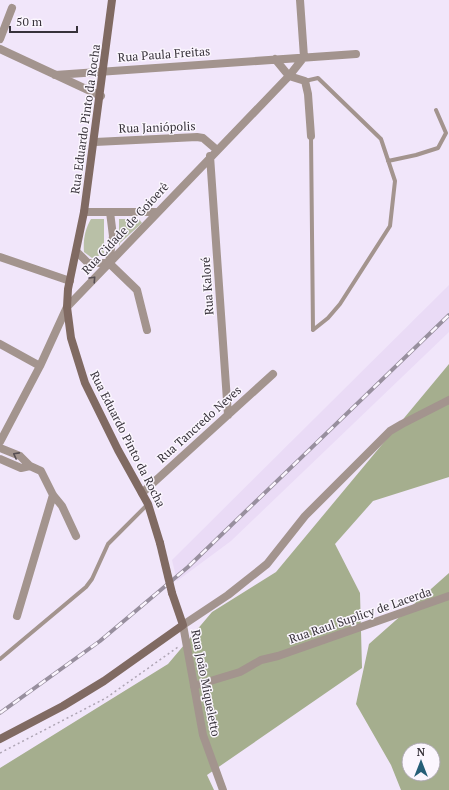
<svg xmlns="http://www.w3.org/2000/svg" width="449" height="790" font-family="'PT Serif',serif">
<rect width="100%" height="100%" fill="#f1e6fa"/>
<path fill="#eadbf6" d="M449,285V332L231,541L177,581L172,560Z"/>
<path fill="#b9c0a7" d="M91,219H104V254L92,258L84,252C83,240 85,229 91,219Z
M119,219H139L142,223L120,243L119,247Z"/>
<path fill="#a5ae8e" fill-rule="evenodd" d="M449,364V477L373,501L335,544L360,593L362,668L207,775L214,790H0V768L168,664L212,612L276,572Z
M449,573V790H401L391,765L356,704L369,644ZM409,750H433V774H409Z"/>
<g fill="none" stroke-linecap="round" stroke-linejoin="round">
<path stroke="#aea5b4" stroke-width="1.5" stroke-dasharray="2 3" stroke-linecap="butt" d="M0,753L106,698L178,647"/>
<path stroke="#a3948e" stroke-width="4" d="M305,81L318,78L381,139L395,181L390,226L340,304L328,318L313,330
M311,136L313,330
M388,161L416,155L438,148L446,133L436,110
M0,659L86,587L92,579L108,544L148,504"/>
<path stroke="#a3948e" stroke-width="8" d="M300,0L304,57
M0,39L12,8
M0,49L101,96
M275,59L289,76L305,81L308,94L311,136
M55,75L356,54
M95,142L197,137L203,138L217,150
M210,156L228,415
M84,212H156
M77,252L88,263H109L137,290L147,330
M0,257L70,281
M109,262L113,236L110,212
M0,344L40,366
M0,442L40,366L67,307L289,76L304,57
M0,448L20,456L30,466L41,471L53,495L62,506L76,536
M0,459L21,468L30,466
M142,493L273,374
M17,616L53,495
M183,625L228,595L267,564L305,516L390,431L402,424L449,400
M194,686L240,672L261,660L278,656L449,596"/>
<path stroke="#a3948e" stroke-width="8" d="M183,625L203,735L223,790"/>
<path stroke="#806a62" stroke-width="8" d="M112,0L84,212L68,289L67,307L71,338L85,383L118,450L148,504L160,543
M0,739L63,706L104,681L183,625L172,593"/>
<defs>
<path id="rail" d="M0,713L100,641L188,567L449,315"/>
</defs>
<use href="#rail" stroke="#988f9e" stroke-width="4"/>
<use href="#rail" stroke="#fbf6fe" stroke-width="2.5" stroke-dasharray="8" stroke-linecap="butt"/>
<path stroke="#806a62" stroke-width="8" d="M160,543L172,593"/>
</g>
<defs><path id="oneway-chevron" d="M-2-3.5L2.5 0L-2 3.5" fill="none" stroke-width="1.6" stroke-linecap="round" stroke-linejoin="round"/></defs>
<g stroke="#574f53">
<use href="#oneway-chevron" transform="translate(93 279) rotate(-47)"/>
<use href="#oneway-chevron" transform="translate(16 455) rotate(-152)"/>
</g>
<g text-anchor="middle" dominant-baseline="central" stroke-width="3" stroke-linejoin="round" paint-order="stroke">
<g font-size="12" fill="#37323a" stroke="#fbf6fe">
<text transform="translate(164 54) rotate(-4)">Rua Paula Freitas</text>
<text transform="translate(85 119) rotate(-82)">Rua Eduardo Pinto da Rocha</text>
<text transform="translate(157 127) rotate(-2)">Rua Janiópolis</text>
<text transform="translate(125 228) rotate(-47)">Rua Cidade de Goioerê</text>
<text transform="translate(207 286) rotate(-94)">Rua Kaloré</text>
<text transform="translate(199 424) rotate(-42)">Rua Tancredo Neves</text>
<text transform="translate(128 439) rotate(63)">Rua Eduardo Pinto da Rocha</text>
<text transform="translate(360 615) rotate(-19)">Rua Raul Suplicy de Lacerda</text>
<text transform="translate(206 683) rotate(79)">Rua João Miqueletto</text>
</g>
</g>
<g transform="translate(421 762)"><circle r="19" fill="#fbf6fe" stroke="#ada8b0"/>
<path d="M0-3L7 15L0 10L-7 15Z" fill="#255e77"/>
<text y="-6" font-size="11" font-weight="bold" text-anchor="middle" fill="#37323a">N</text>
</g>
<path d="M10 26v6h67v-6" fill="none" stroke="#37323a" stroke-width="2"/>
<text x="16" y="26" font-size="12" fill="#37323a" stroke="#fbf6fe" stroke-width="3" paint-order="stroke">50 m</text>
</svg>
